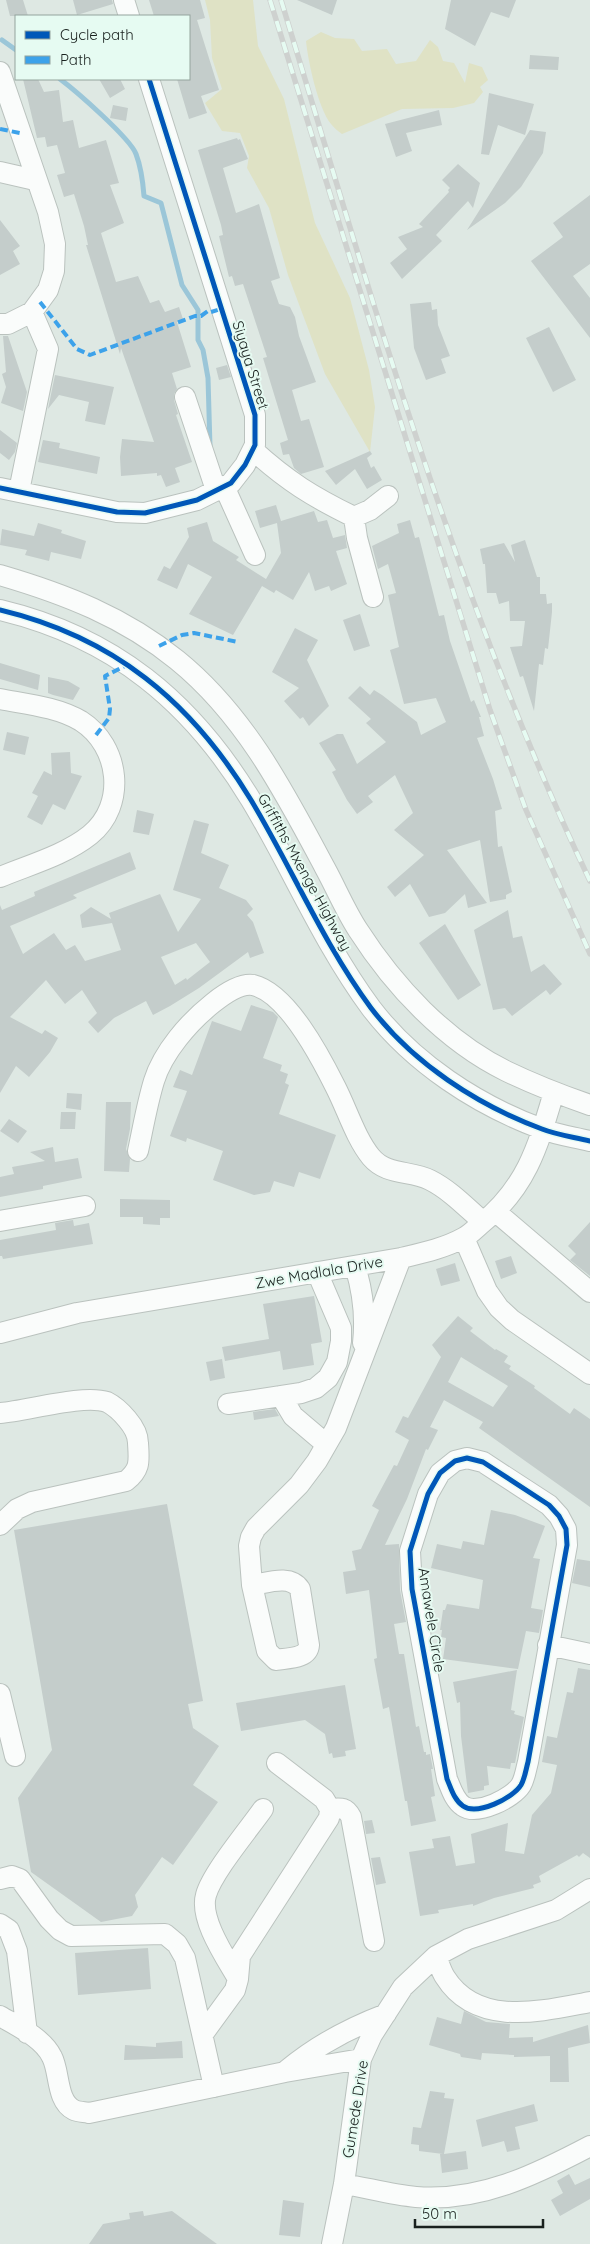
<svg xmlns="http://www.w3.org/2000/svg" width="590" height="2244" font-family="Quicksand,sans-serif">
<rect width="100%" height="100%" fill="#dee8e3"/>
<path fill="#dfe2c5" d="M205,0H253L258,46L284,99L315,223L350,298L369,370L375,407L370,452L325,374L288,275L269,208L247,168L249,156L240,133L222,131L205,103L222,89L212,58L210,20Z
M321,32L335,38L354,39L362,51L387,49L396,64L416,61L430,40L438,47L443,61L454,63L465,83L469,63L482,67L488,80L480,87L483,92L474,103L453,108L402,109L342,134C338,131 334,128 331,124C318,108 308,61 306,41Z"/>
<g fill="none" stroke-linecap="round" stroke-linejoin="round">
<path stroke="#9bc6d8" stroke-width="5" d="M2,40L16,50
M60,79C76,91 130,138 136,154C141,167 143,183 144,196L161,203L182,285L198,310V340L203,350L208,378L210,447"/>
</g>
<path fill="#c4cdcb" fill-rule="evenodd" d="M6,0H23L28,16H10Z
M73,0H112L113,4L77,15Z
M149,0H200L205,18L197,20L219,90L201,96L207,113L189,119L177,79H189V16H154Z
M297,0H337L332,15Z
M451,0H516L509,18L491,12L475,46L445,29Z
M530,55L559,57L558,70L529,69Z
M23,79H38L44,92L59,90L63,122L73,120L79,148L106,140L119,183L110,185L124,223L101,233L116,282L138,276L150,303L159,300L165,312L179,307L183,319L177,322L191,367L172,373L177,389L174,394V400L178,414L176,415L192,462L175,468L180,482L166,487L161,475L157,476V473L121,476L120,457L122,439L154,442L121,348L120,354L86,245H88L84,226L74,194L64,197L57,175L65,173L57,145L47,147L45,137L37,138Z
M99,79H120L125,89L110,98Z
M489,93L534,104L525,135L498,125L489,155L481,154Z
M113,105L128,108L126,121L110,118Z
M439,110L442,125L406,133L412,151L396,157L385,124Z
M530,130L546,132L543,153L521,187L505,203L467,230Z
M237,138L238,140L240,139L248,159L223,168L236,213L259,204L280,278L271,281L279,304L290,307L295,317L299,336L316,382L292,390L301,421L309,419L324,467L301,474L294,468L289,454L283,455L280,443L288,440L263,358L267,357L243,284L235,286L232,276L229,277L219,236L223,235L221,225L198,150Z
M458,164L480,183L473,208L468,201L436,235L442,241L402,279L390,263L407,249L398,237L423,227L419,224L449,192L448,190L450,188L442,180Z
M590,195V264L573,276L590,298V338L531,261L563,237L553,223Z
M0,220L20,246L13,251L20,264L0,275Z
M431,302L432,310L437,309L438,325L450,356L441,359L446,373L426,380L414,348L410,304Z
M549,327L576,380L553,392L526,338Z
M3,336H8L27,392L23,411L1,403L6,387L2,374L6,372Z
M227,365L231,377L219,380L216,368Z
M55,375L114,387L105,425L85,421L89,402L59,395L48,409Z
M0,430L17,443L15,452L9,460L0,453Z
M43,440L60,443L59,448L100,457L97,474L38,462Z
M370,451L372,454L367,458L371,468L374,466L382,480L367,489L355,469L336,485L325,471Z
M276,505L281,521L314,511L318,522L327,520L333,538L345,535L347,548L336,551L347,584L331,591L329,586L315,591L309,572L293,600L276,590L274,593L262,586L233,635L189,614L212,577L188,564L177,589L157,580L164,566L170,569L189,537L187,528L207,522L213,541L239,557L236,560L266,579L281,553L277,523L260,528L255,511Z
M410,520L415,538L419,537L439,616L444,615L450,641L471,702L474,700L481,717H479L484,736L477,738L493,779L502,809L495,811L498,847L502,846L512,892L506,895V899L490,902L480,840L447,850L487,903L468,908L465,894L445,913L429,917L410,884L395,897L387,887L424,855L394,830L413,813L395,775L368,796L373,802L357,814L347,800L332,772L336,770L319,743L337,734H343L357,764L386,742L366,723L371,719L348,698L360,686L370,695L374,690L382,695L417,722L421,735L446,722L436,698L404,704L390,650L399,647L388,595L396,593L388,564L378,569L372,546L399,533L397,524Z
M38,523L62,530L61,533L86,541L81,559L51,552L49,561L25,555L27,550L0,545L2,529L34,536Z
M525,540L537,577H540V594H546L547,604L552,603V612L548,649L545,648L543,665L539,664L534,711L523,676L520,677L510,647L522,646L525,621H510L509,601L499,604L496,593H487L485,564H483L480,549L504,543L515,562L511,545Z
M360,614L370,646L354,651L343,620Z
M295,628L318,640L307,660L329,706L309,726L303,717L300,719L284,701L299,688L272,672Z
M0,663L40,675L38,690L0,679Z
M48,677L68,681L80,688L73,700L53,695L48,693Z
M7,732L29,737L25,755L3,750Z
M70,752L71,773L82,776L65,810L53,804L42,825L27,817L38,796L32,793L44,771L52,775L51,753Z
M137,810L154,814L149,835L133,832Z
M194,820L209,824L201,853L229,865L219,888L246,900L253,909L247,915L253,922L264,953L250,958L248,952L199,988L170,1006L153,1015L146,1001L114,1018L98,1033L88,1022L97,1013L82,990L65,1004L46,980L10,1017L42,1034L45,1030L58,1038L50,1052L29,1077L16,1066L0,1093V905L2,910L35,896L34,892L130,852L136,869L73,895L77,898L10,926L23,954L54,933L66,950L75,945L85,961L121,950L112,923L82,928L80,915L91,907L111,919L109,913L160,894L178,932L201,899L173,890ZM196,943L210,962L187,980L186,978L175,985L161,957Z
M508,910L513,938L522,936L531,972L544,964L562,984L550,995L546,990L512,1016L505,1008L493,1010L474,930Z
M445,924L481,985L458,1000L419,943Z
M251,1005L273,1012L278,1017L263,1058L282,1065L280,1071L288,1074L285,1083L289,1085L279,1114L336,1135L320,1179L299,1172L294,1187L274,1181L270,1192L254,1195L213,1180L223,1151L187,1138L186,1142L170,1136L187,1091L173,1087L180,1070L192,1075L212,1021L241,1031Z
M67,1093L82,1094L81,1110L66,1108Z
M106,1102H131L130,1129L126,1149L130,1159L129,1172L104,1171Z
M61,1112H76L75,1129H60Z
M9,1119L27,1131L18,1143L0,1131Z
M53,1147L55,1162L78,1158L82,1178L43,1186V1189L0,1197V1177L14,1174L12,1167L45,1161L30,1152Z
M120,1199L170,1200V1218H160V1225L143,1224V1217H120Z
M73,1220L74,1226L89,1223L93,1244L3,1259L2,1256H0V1240L56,1230L55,1223Z
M590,1222V1276L570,1260L576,1254L568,1246Z
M511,1256L517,1273L501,1279L495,1261Z
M455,1263L460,1281L441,1286L436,1269Z
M314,1296L322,1342L311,1344L314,1365L283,1370L280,1351L225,1361L222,1347L269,1339L263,1304Z
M458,1316L473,1328L470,1331L495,1350L496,1349L508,1356L504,1362L511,1366L509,1369L535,1386L534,1388L570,1414L574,1408L590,1419V1507L479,1428L483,1422L444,1400L430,1427L438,1430L428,1450L426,1449L407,1499L385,1545L399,1544L400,1590L406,1622L394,1624L399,1654H404L416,1727L419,1726L424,1752H426V1755L430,1754L433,1769H431L435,1796L431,1797L436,1821L411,1826L407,1801H405L389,1707L383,1709L374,1659L377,1658L369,1590L346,1594L343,1572L356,1570L352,1551L361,1549L379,1510L372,1506L394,1465L397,1466L409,1440L395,1432L403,1416L408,1418L441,1357L432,1345ZM461,1357L508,1386L493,1407L448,1382Z
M222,1359L225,1378L210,1381L206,1362Z
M275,1409L279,1416L254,1420L253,1412Z
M167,1504L203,1701L188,1704L193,1728L219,1746L193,1785L218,1802L173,1865L162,1857L135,1895L138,1907L132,1916L101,1922L31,1872L18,1798L52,1750L14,1530Z
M491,1510L515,1515L545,1526L533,1558L540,1559L531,1608L543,1610L539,1633L526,1631L518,1669L443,1659L446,1638L441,1637L442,1630H440L443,1610H445L447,1604L479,1609L483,1580L431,1568L437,1544L461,1549L463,1541L484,1545Z
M577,1559L590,1561V1587L572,1583Z
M578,1668L590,1670V1858L583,1853L579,1857L577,1855L539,1876L541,1882L533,1885L534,1888L494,1898L473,1906V1904L438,1910L439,1913L420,1916L409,1852L434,1848L432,1839L450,1836L456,1866L475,1863L471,1834L508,1823L505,1851L524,1854L532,1815L551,1793L557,1765L542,1762L547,1736L557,1738L567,1692L573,1693Z
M517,1670L511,1710L515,1711L514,1714L524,1717L515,1763H511L510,1769L487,1766L489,1785L484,1786V1790L468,1793L461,1736L460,1702L457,1703L453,1682Z
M345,1685L356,1749L345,1751L346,1756L333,1758L332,1753L329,1754L325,1734L305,1720L241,1731L236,1703Z
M372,1820L375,1833L366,1834L364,1821Z
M380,1857L386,1883L376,1885L371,1858Z
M148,1948L151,1989L78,1995L75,1953Z
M464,2011L486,2022L510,2024L509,2038L533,2037V2042L588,2025L590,2043L568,2048L569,2082H550V2056L514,2057V2055L482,2053L481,2060L461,2057L460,2054L429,2045L437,2017L461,2024Z
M182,2041L183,2058L124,2060L125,2045L156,2047V2043Z
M430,2091L445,2093L444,2098L454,2099L444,2154L466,2151L468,2169L442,2173L440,2154H443L419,2151V2145L411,2144L413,2127L421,2128Z
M534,2104L538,2121L515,2127L520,2149L507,2152L504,2141L482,2147L476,2120Z
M569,2174L575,2185L590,2178V2199L560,2216L551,2200L563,2193L557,2181Z
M283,2200L304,2203L300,2237L279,2235Z
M143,2211L144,2216L172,2211L217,2244H89L103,2224L130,2219L129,2213Z"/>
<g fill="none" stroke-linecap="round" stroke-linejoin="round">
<defs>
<path id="minor" d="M124,0L129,16
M0,72L48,212L55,244L54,271L48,290L32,312L8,324H0
M0,172L35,180
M185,397L216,490
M253,450C287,481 313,497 354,517L370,510L388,496
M224,486L255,555
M0,488L117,512L145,513L197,500L231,483L245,465L255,445V415L149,79
M19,491L48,349L32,312
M354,517L357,538L373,597
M0,575C65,594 124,617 177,660C245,715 285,793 325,868C336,888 345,910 358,930C394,986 445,1041 506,1071C533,1084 561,1095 590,1105
M0,610C113,637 191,701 251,800C292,868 323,943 371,1008C413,1063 477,1105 542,1129C557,1135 574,1137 590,1141
M0,699C26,704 58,707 81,721C120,746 127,805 90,835C65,855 29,865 0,877
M138,1151C143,1128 147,1104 154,1081C163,1052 189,1022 213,1003C223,995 240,983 253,985C287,993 320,1056 335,1086C347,1109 355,1137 371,1157C387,1176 410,1170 430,1180C450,1190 467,1208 483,1222
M496,1212L590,1292
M0,1221L85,1206
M464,1238L487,1291L499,1308L512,1320L590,1374
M355,1266C363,1292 366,1316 363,1343
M0,1333L77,1313L401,1258C422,1253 445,1248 463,1238C470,1235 476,1228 481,1224C527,1187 538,1146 554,1092
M281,1396L293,1416L326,1444
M228,1404L301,1393L316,1388L328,1378L337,1362L341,1341V1328L317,1272
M0,1413C27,1411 83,1394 107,1402C115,1406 122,1413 127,1419C133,1426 138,1435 138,1443C139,1461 141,1469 126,1481L32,1502L17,1509L0,1525
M467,1458L483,1462L549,1505L559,1516L566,1529L567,1545L528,1762C526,1769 525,1778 521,1785C513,1798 477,1816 463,1806C454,1800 451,1788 447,1779L412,1589L410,1551L428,1494L440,1473L455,1461Z
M252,1585C267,1583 290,1574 300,1589L309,1645C308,1659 287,1658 276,1660L267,1651L252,1585L249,1546L251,1537L256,1528L299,1485L317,1461L336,1428L401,1258
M548,1645L590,1654
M0,1694L15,1756
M330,1809C341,1808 346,1807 351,1817L374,1941
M0,1879L12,1876L20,1879L49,1919L60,1930L71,1936L165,1934L177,1944L185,1958L214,2087
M0,1924L9,1930L17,1951L27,2033
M436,1956C439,1963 441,1971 445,1977C477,2028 542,2011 590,2002
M238,1979C226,1958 199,1919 206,1895C212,1873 249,1829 263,1809
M0,2016C17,2026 43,2038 52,2057C60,2072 56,2101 74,2110C78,2112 85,2112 89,2113L285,2072L361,2059
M203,2034L235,1990L238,1979L240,1956L329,1818L330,1809L324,1799L277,1763
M287,2070C317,2045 349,2028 386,2014
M344,2184C368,2188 392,2195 416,2197C480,2202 535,2175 590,2146
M332,2244L344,2184L361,2059L372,2035L403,1987L436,1956L468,1939L556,1910L590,1889"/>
</defs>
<use href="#minor" stroke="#bac2be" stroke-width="22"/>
<use href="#minor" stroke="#fafcfb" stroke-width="20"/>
<defs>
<path id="rail" d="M270,0L490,710L526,810L590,954
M281,0C372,298 456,599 590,881"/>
</defs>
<use href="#rail" stroke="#ced1cf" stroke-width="5.5"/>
<use href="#rail" stroke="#e6fbf2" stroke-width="4" stroke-dasharray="11" stroke-linecap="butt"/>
<path stroke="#3da2ea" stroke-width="4" stroke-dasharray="8 4" stroke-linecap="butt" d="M0,129L20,133
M40,302L77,349L90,355L195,316H201L208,311L211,312L221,309
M159,646L182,635L194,633L238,642
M96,735L109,718L110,709L105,676L127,665"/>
<defs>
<path id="cycleway" d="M0,488L117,512L145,513L197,500L231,483L245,465L255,445V415L149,79
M0,610C113,637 191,701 251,800C292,868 323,943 371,1008C413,1063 477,1105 542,1129C557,1135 574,1137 590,1141
M467,1458L483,1462L549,1505L559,1516L566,1529L567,1545L528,1762C526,1769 525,1778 521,1785C513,1798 477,1816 463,1806C454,1800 451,1788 447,1779L412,1589L410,1551L428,1494L440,1473L455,1461Z"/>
</defs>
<use href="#cycleway" stroke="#e6fbf2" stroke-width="8"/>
<use href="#cycleway" stroke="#0057b8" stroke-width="5"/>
</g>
<g text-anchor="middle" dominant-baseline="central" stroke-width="4" stroke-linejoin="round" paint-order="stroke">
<g font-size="15" fill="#19211e" stroke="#e6fbf2">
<text transform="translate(251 365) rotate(73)">Siyaya Street</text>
<text transform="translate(305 872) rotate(61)">Griffiths Mxenge Highway</text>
<text transform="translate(319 1272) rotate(-10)">Zwe Madlala Drive</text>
<text transform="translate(432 1620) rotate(81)">Amawele Circle</text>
<text transform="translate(355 2109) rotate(-81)">Gumede Drive</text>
</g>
</g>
<rect x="15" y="15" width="175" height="65" fill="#e6fbf2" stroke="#94a49d"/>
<rect x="25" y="31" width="25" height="8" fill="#0057b8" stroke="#94a49d"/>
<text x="60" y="40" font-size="15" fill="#19211e">Cycle path</text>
<rect x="25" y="56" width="25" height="8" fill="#3da2ea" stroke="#94a49d"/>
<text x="60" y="65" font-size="15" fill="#19211e">Path</text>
<path d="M415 2219v8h128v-8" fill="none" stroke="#19211e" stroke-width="2.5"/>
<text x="422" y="2219" font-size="15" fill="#19211e" stroke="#e6fbf2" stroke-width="4" paint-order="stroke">50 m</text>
</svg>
